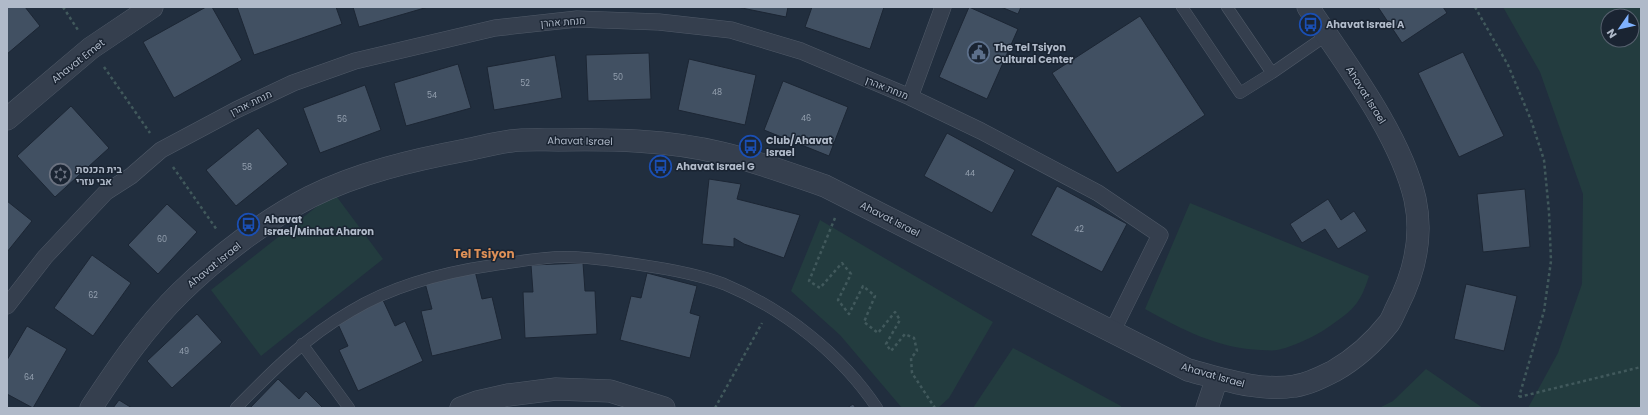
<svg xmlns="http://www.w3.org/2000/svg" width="1648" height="415" font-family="Poppins,Heebo,sans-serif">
<rect width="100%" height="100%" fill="#212e3e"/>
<path fill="#233c3f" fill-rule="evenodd" d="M1503,7H1641V408H1528L1558,353L1582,284L1583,194L1540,72ZM1608,16H1632V40H1608Z
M334,193L383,259L261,356L211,290Z
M1190,203L1369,276C1360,305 1352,311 1327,328C1316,336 1290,348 1277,350C1272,351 1266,350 1261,350C1219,349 1181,329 1145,309Z
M820,220L993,322L949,398L938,408H902L840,335L791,291Z
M1013,348L1121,406V408H973Z
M1426,369L1483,408H1379L1393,401Z"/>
<path fill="#415062" stroke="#1c2634" d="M7,7H25L40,26L7,54Z
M206,7H212L242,60L174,98L143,42Z
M237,7H336L342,24L254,55Z
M353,7H428L359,27Z
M737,7H788L786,17Z
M812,7H884L870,49L805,27Z
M969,7L1018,29L987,99L939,77Z
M1001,7H1021L1018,14Z
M1378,7H1443L1447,13L1402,43Z
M1140,16L1205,115L1117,173L1052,73Z
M1463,52L1504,136L1459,157L1418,73Z
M649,53L651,99L588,101L586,55Z
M555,55L562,98L494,110L487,67Z
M689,59L756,75L745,125L678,110Z
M458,64L471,108L406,126L394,83Z
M783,81L848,107L829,156L764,130Z
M365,85L381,130L320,153L303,108Z
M71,106L109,148L55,197L17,156Z
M258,128L288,164L236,206L206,170Z
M947,133L1015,170L992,213L924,176Z
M709,179L741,184L737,199L800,215L784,258L744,244L734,238V247L702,244Z
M1057,186L1127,224L1102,272L1031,235Z
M1525,189L1530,247L1483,252L1477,194Z
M1328,199L1341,220L1354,211L1367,231L1338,249L1325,229L1302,243L1290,224Z
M7,201L32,221L7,252Z
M167,204L197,232L158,274L128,245Z
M92,255L131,283L93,336L54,308Z
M583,263L585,291H595L597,334L525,338L523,292H533L531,265Z
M475,271L482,299L492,297L502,339L432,356L421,311L432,309L425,283Z
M647,273L697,286L690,313L700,316L690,358L620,340L631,296L641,298Z
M1466,284L1517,296L1504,351L1454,339Z
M383,300L395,326L405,321L423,361L358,391L339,350L348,346L337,322Z
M197,314L222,342L172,388L147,361Z
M27,326L67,349L33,408L7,394V360Z
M278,379L299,399L306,391L323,408H250Z
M119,400L132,408H113Z
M853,404L856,408H847Z"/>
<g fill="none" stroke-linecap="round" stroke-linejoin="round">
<defs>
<path id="service" d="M1182,7L1240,93L1272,73L1327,35
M1227,7L1272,73
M302,344L349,408
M236,408C272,371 306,337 351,311C394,285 445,272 494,265C516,262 542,257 564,257C590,257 616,261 641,265C669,269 697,274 724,284C784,309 841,354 877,408"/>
<path id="pedestrian" d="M910,97L943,7
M7,306L45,257L106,192L131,176L161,150L236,110L293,83L355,61L495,28L577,19L659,22L731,30L801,51L910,97L981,131L1098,193L1160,235L1112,332"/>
<path id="minor" d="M7,119L91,48L152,7
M91,408C118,367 146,326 181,292C217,257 265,220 310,197C358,173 413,160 466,150C481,147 496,143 511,141C526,139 542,140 558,140C611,139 668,140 721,153C756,161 790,174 825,186L1188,370C1223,379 1259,392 1295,386C1309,384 1322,377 1334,371C1355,359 1374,342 1389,323C1392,319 1394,313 1397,307C1414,274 1423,236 1415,199C1400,134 1345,63 1308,7
M461,408L477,402L508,395L556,389L610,391L664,408
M1207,408L1217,378"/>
</defs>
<use href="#service" stroke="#505a68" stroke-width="12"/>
<use href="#pedestrian" stroke="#505a68" stroke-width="17"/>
<use href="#minor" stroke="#505a68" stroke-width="23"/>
<path stroke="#41595c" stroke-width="2.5" stroke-dasharray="3 3" stroke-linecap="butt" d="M63,7L78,30
M1475,7L1508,65L1531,120L1544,160L1549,212L1551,261L1544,311L1519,397
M104,67L150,133
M173,167L217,230
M835,218L809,281L820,288L842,263L851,274L838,300L849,314L863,286L875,296L864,322L878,333L895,312L900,320L886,344L891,351L905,334L914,338L917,351L911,358L912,373L935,408
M1519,397L1641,367
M715,408L762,323"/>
<use href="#service" stroke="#353f4e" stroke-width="11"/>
<use href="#pedestrian" stroke="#353f4e" stroke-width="16"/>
<use href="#minor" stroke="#353f4e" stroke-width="22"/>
</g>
<defs>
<symbol id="bus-ring" viewBox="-11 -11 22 22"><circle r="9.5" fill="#1a2432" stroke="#1a4fb4" stroke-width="1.5"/><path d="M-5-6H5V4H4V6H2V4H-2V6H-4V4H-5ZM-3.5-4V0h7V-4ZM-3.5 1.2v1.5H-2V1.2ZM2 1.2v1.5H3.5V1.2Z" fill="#1a4fb4"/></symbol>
<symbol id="civic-ring" viewBox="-11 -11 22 22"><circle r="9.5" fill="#1a2432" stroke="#5c6f8a" stroke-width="1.5"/><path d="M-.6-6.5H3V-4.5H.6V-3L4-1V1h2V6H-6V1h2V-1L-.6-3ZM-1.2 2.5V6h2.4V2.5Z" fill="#5c6f8a"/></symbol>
<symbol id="synagogue-ring" viewBox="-11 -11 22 22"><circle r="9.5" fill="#1a2432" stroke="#6b7280" stroke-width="1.5"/><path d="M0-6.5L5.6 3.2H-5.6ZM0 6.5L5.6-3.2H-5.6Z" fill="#6b7280"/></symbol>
</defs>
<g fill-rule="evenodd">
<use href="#bus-ring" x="1298" y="12" width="25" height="25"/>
<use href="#civic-ring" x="966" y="40" width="25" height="25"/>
<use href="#bus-ring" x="738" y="134" width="25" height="25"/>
<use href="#bus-ring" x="648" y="154" width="25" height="25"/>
<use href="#synagogue-ring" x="48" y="162" width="25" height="25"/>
<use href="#bus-ring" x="236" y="212" width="25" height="25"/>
</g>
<g text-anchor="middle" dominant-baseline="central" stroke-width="3" stroke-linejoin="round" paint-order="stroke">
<g font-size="8" fill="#94a0af">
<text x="618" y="77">50</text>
<text x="525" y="83">52</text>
<text x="717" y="92">48</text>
<text x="432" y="95">54</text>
<text x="806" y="118">46</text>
<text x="342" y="119">56</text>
<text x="247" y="167">58</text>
<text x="970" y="173">44</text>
<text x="1079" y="229">42</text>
<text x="162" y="239">60</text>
<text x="93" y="295">62</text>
<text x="184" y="351">49</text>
<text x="29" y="377">64</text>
</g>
<g font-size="10" fill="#b0bac9" stroke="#1a2432">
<text transform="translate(563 22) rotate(-4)">מנחת אהרן</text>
<text transform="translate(78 61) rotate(-38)">Ahavat Emet</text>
<text transform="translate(887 88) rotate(22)">מנחת אהרן</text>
<text transform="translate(1366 95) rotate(58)">Ahavat Israel</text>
<text transform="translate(251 103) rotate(-26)">מנחת אהרן</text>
<text transform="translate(580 141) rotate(1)">Ahavat Israel</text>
<text transform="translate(890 219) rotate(27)">Ahavat Israel</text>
<text transform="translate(214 265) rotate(-39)">Ahavat Israel</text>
<text transform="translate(1213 375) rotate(16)">Ahavat Israel</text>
</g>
<g font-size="10" font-weight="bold" fill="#b0bac9" stroke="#1a2432" text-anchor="start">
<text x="1326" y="24">Ahavat Israel A</text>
<text x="994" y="47">The Tel Tsiyon<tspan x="994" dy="12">Cultural Center</tspan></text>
<text x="766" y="140">Club/Ahavat<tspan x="766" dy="12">Israel</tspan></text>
<text x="676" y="166">Ahavat Israel G</text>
<text x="76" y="169">בית הכנסת<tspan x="76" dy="12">אבי עזרי</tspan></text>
<text x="264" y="219">Ahavat<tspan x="264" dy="12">Israel/Minhat Aharon</tspan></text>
</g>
<g font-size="12" font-weight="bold" fill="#de9057" stroke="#1a2432">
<text x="484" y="253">Tel Tsiyon</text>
</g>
</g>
<rect width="1648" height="415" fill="none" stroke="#b0bac9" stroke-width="16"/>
<g transform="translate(1620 28) rotate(236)"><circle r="19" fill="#1a2432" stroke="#56606e"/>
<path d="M0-3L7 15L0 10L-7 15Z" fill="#7fb2ff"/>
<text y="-6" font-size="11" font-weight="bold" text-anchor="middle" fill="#b0bac9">N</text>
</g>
</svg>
